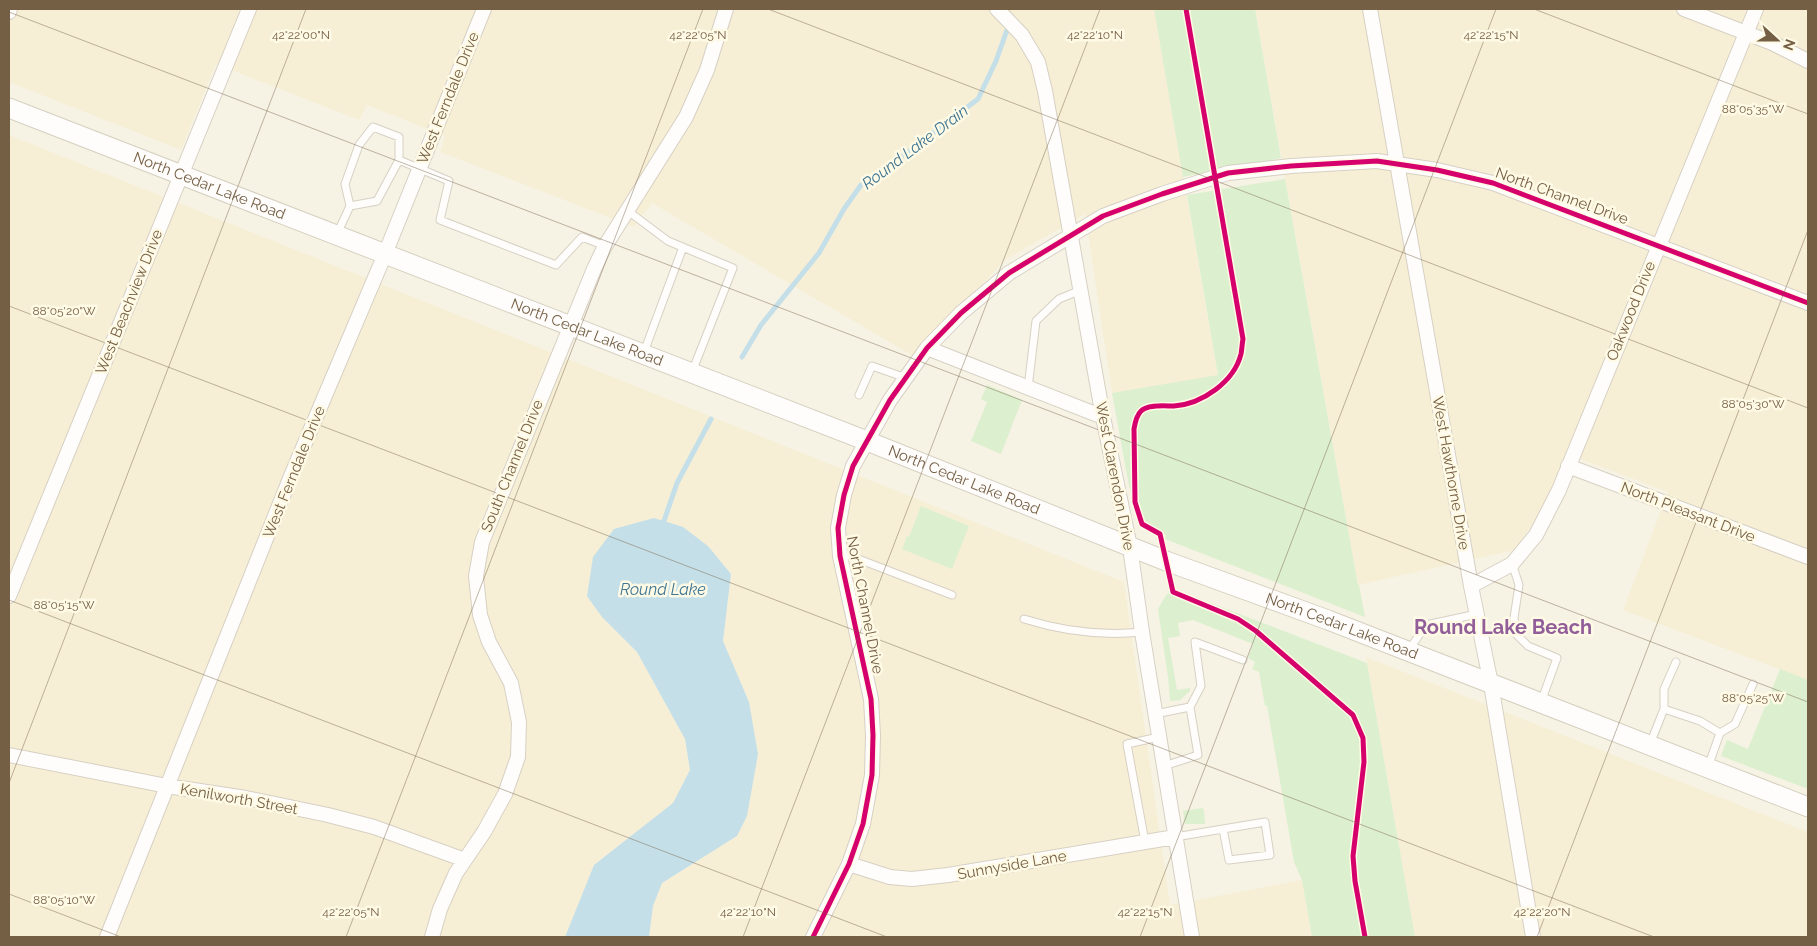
<svg xmlns="http://www.w3.org/2000/svg" width="1817" height="946" font-family="Raleway,sans-serif">
<rect width="100%" height="100%" fill="#f6f3e5"/>
<path fill="#f6efd6" d="M9,9H1154L1218,376L1112,393L1085,214L1005,260L915,357L652,203L634,227L440,152L445,136L367,105L359,120L216,64L181,150L9,82Z
M1255,9H1808V680L1623,610L1668,492L1567,454L1538,516L1515,550L1358,585Z
M9,135L1124,582L1170,905L1302,880L1312,937H649L653,906L662,883L737,836L749,702L723,641L731,574L708,546L602,617L637,652L685,739L690,770L673,803L594,865L565,937H9Z
M1366,657L1808,832V937H1415Z"/>
<path fill="#dcefce" d="M1154,9H1255L1281,158L1183,177Z
M1285,179L1358,585H1359L1365,617L1165,539L1166,535L1143,524L1129,486L1112,393L1218,375L1187,195Z
M987,385L1022,400L1001,454L971,441L987,402L981,399Z
M921,506L969,526L952,569L902,549L907,536L909,537Z
M1175,591L1182,592L1367,663L1415,937H1312L1302,880L1294,862L1267,706H1265L1259,672L1252,669L1255,662L1248,658L1253,644L1193,620L1178,623L1180,636L1168,638L1177,690L1190,688V691L1180,700L1170,701L1168,677L1159,616L1158,609L1166,595Z
M1780,669L1808,680V789L1721,756L1727,740L1748,749Z
M1202,808L1204,810L1205,824H1185L1183,811Z"/>
<path fill="#c5dfe8" d="M654,518L683,527L708,546L731,574L723,641L749,702L758,754L747,816L737,836L662,883L653,906L649,937H565L594,865L673,803L690,770L685,739L637,652L602,617L587,596L593,557L614,529Z"/>
<g fill="none" stroke-linecap="round" stroke-linejoin="round">
<path stroke="#c5dfe8" stroke-width="5" d="M742,357L761,325L819,253L844,209L861,185L888,167L978,99L996,61L1007,30
M664,521L677,483L711,419"/>
<defs>
<path id="lane" d="M399,160L449,181L440,220L556,265L582,237L605,246
M628,211L668,241L733,268L692,372
M337,234L350,206L345,184L359,145L373,127L399,137V160L377,201L350,206
M644,352L683,247
M1028,388L1036,321L1059,299L1081,290
M859,395L872,366L906,378
M840,552L952,595
M1512,563L1519,585L1514,618L1517,635L1528,646L1557,658L1541,702
M1024,619C1062,631 1102,636 1142,632
M1409,650L1426,625L1477,614
M1664,709V689L1676,662
M1155,714L1190,707
M1650,744L1664,709L1700,721L1720,733
M1164,766L1198,755L1190,707L1201,686L1195,642L1243,660
M1708,767L1720,733L1735,724L1753,684
M1175,837L1265,822L1270,855L1229,860L1223,829
M1145,842L1127,744L1159,737"/>
<path id="street" d="M997,9L1022,35L1038,62L1045,91L1103,417L1130,547L1142,632L1192,937
M1370,9L1471,586L1491,684L1533,937
M1684,9L1772,43L1808,61
M9,12L10,9
M927,348L1103,417
M1568,466L1808,557
M1471,586L1512,564L1536,535L1559,490L1756,9
M9,596L249,9
M9,755L167,786L246,798L328,815L374,827L465,860
M849,864L890,877L912,879L948,875L1175,837
M107,937L291,476L385,254L484,9
M432,937L440,909L456,873L484,832L505,794L518,757L519,722L511,683L489,642L480,615L476,576L482,542L594,269L605,246L686,117L707,70L726,9
M813,937L849,864L863,824L872,775L873,735L871,699L840,556L838,528L844,495L853,466L867,441L890,400L927,348L961,313L1009,273L1103,216L1162,194L1228,173L1291,166L1377,161L1437,170L1493,183L1808,303"/>
<g id="secondary">
<path id="s1" d="M9,108L867,441L1166,561L1328,620L1808,807"/>
</g>
</defs>
<use href="#lane" stroke="#d7d0c3" stroke-width="9"/>
<use href="#street" stroke="#d7d0c3" stroke-width="16"/>
<use href="#secondary" stroke="#d7d0c1" stroke-width="21"/>
<use href="#lane" stroke="#fefdfb" stroke-width="7"/>
<use href="#street" stroke="#fefdfb" stroke-width="14"/>
<use href="#secondary" stroke="#fefdfb" stroke-width="19"/>
<defs>
<path id="cycleway" d="M1186,9L1243,339C1242,344 1242,349 1241,354C1234,382 1202,404 1174,406C1165,406 1148,404 1141,411C1136,416 1135,423 1134,429L1135,502L1142,524L1160,534L1173,592L1238,619L1256,631L1353,715L1363,738L1364,762L1353,856L1355,881L1365,937
M813,937L849,864L863,824L872,775L873,735L871,699L840,556L838,528L844,495L853,466L867,441L890,400L927,348L961,313L1009,273L1103,216L1162,194L1228,173L1291,166L1377,161L1437,170L1493,183L1808,303"/>
</defs>
<use href="#cycleway" stroke="#fffae5" stroke-width="8"/>
<use href="#cycleway" stroke="#d6006c" stroke-width="5"/>
</g>
<path fill="none" stroke="#755f44" stroke-width="1" stroke-opacity="0.45" d="M768,9L1808,408M1534,9L1808,114M9,12L1808,702M9,306L1654,937M9,600L887,937M9,783L306,9M9,894L121,937M346,937L703,9M743,937L1100,9M1140,937L1496,9M1537,937L1808,230"/>
<g text-anchor="middle" dominant-baseline="central" stroke-width="5" stroke-linejoin="round" paint-order="stroke">
<g font-size="15" fill="#755f44" stroke="#fffae5">
<text transform="translate(448 98) rotate(-68)">West Ferndale Drive</text>
<text stroke="none"><textPath href="#s1" startOffset="215">North Cedar Lake Road</textPath></text>
<text transform="translate(1562 196) rotate(20)">North Channel Drive</text>
<text transform="translate(129 302) rotate(-68)">West Beachview Drive</text>
<text transform="translate(1631 311) rotate(-68)">Oakwood Drive</text>
<text stroke="none"><textPath href="#s1" startOffset="620">North Cedar Lake Road</textPath></text>
<text transform="translate(512 466) rotate(-68)">South Channel Drive</text>
<text transform="translate(294 472) rotate(-68)">West Ferndale Drive</text>
<text transform="translate(1451 473) rotate(80)">West Hawthorne Drive</text>
<text transform="translate(1115 476) rotate(79)">West Clarendon Drive</text>
<text stroke="none"><textPath href="#s1" startOffset="1025">North Cedar Lake Road</textPath></text>
<text transform="translate(1688 512) rotate(21)">North Pleasant Drive</text>
<text transform="translate(865 605) rotate(79)">North Channel Drive</text>
<text stroke="none"><textPath href="#s1" startOffset="1430">North Cedar Lake Road</textPath></text>
<text transform="translate(239 799) rotate(10)">Kenilworth Street</text>
<text transform="translate(1012 865) rotate(-10)">Sunnyside Lane</text>
</g>
<g font-size="16" font-style="italic" fill="#3e7593" stroke="#fffae5">
<text transform="translate(915 147) rotate(-37)">Round Lake Drain</text>
<text x="663" y="589">Round Lake</text>
</g>
<g font-size="20" font-weight="bold" fill="#915e9a" stroke="#fffae5">
<text x="1503" y="627">Round Lake Beach</text>
</g>
</g>
<g font-size="12" text-anchor="middle" fill="#755f44" stroke="#fffae5" stroke-width="5" stroke-linejoin="round" paint-order="stroke">
<text x="301" y="39">42°22'00"N</text>
<text x="698" y="39">42°22'05"N</text>
<text x="1095" y="39">42°22'10"N</text>
<text x="1491" y="39">42°22'15"N</text>
<text x="1753" y="113">88°05'35"W</text>
<text x="64" y="315">88°05'20"W</text>
<text x="1753" y="408">88°05'30"W</text>
<text x="64" y="609">88°05'15"W</text>
<text x="1753" y="702">88°05'25"W</text>
<text x="64" y="904">88°05'10"W</text>
<text x="351" y="916">42°22'05"N</text>
<text x="748" y="916">42°22'10"N</text>
<text x="1145" y="916">42°22'15"N</text>
<text x="1542" y="916">42°22'20"N</text>
</g>
<rect width="1817" height="946" fill="none" stroke="#755f44" stroke-width="20"/>
<g transform="translate(1777 40) rotate(111)" stroke="#fffae5" stroke-width="4" paint-order="stroke">
<path d="M0-4L9 19L0 12L-9 19Z" fill="#755f44"/>
<text y="-8" font-size="14" font-weight="bold" text-anchor="middle" fill="#755f44">N</text>
</g>
</svg>
